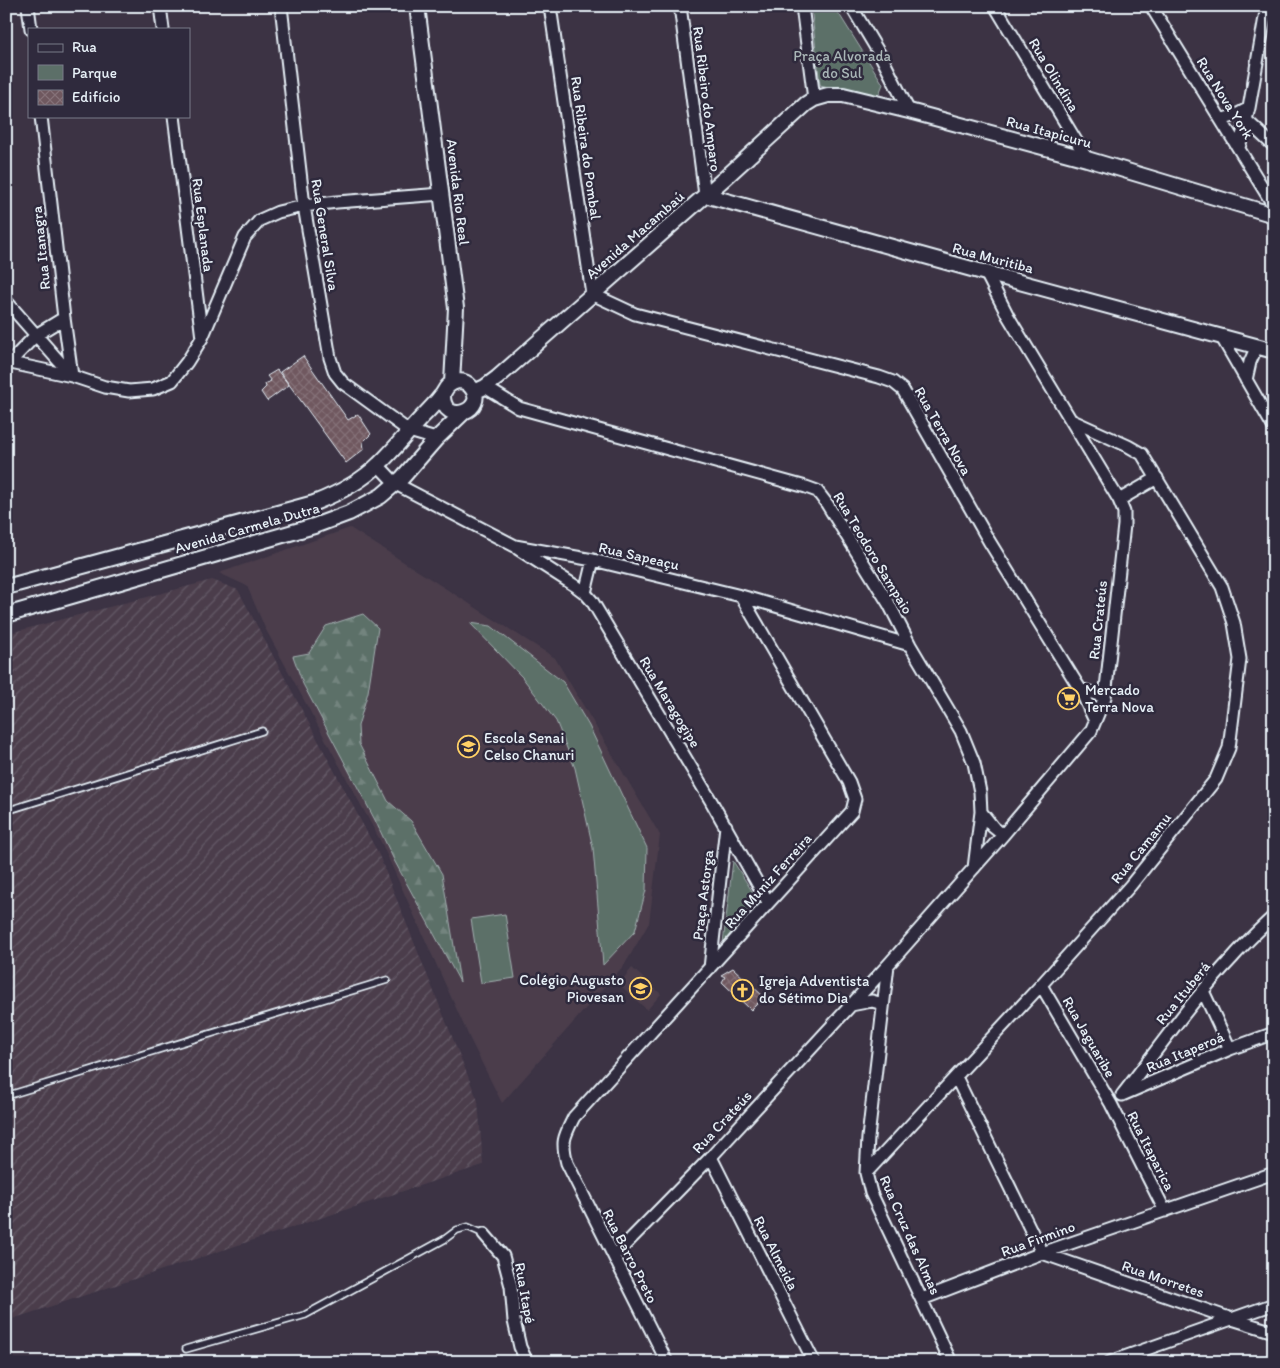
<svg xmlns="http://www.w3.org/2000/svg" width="1280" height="1368" font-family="Itim,sans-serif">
<defs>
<pattern id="industrial-furrows" width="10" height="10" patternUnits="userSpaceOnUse" patternTransform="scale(1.25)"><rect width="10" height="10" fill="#4b3e4c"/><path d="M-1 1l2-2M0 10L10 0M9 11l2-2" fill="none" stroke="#655a67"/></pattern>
<pattern id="forest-firs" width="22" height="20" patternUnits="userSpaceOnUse" patternTransform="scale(1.25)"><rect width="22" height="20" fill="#5c6f68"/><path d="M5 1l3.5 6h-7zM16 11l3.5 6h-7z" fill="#73847e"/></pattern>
<pattern id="building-cross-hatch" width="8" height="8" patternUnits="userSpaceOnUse" patternTransform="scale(1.25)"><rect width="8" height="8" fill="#6f585f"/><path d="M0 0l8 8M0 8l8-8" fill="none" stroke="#847077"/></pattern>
</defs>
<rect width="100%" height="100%" fill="#3c3344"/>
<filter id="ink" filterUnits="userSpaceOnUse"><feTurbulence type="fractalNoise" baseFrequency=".02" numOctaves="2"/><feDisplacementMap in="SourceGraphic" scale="10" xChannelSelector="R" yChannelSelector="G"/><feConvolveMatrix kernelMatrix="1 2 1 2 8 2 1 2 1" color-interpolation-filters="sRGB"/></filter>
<g filter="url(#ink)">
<path fill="#4b3e4c" d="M350,528L555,658L660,835L649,923L625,964L502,1103L471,1041L381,842L265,628L247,586L219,573Z
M632,968L661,994L647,1010L619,984Z"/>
<path fill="url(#industrial-furrows)" d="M212,580L238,590L378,853L478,1101L483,1165L6,1321V634Z"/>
<path fill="url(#forest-firs)" stroke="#a2b0b0" d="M363,614L378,628L368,692L358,726L359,744L388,801L411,821L442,874L460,982L394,860L375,820L303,684L293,656L309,653L326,626Z"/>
<path fill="#5c6f68" stroke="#a2b0b0" d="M811,6H834L883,84L879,94L870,97L820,85Z
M470,623L491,626L563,682L589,726L647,848L646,890L635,931L603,965L593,848L575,768L556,721L522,677Z
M733,861L757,899L723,943Z
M505,914L515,978L481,983L471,919Z"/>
<path fill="url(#building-cross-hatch)" stroke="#e8f1f8" d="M303,356L348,420L358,414L371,434L363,442L364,449L346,463L280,372Z
M277,370L289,385L267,401L261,392L266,387L265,384L271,381L267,376Z
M733,968L764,997L751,1010L722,982L725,977L721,975Z"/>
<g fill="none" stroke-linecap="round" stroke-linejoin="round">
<defs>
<path id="service" d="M6,811L262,731
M6,1096L387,980
M186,1349L305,1315L445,1239L457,1230L468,1227L484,1234"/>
<path id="minor" d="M28,6L31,29
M160,6L163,29
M281,6L304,206L330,358L335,373L343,383L409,431L436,439
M550,6L592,294L635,314L879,377L893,382L903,390L989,541L1080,689L1095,721
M680,6L705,195
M802,6L814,99
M851,6L882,58L909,111
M995,6L1087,159
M1151,6L1274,206
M41,116L64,318L72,376
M174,116L202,338
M1221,120L1236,115L1249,108
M1246,120L1274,146
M1239,148L1249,108L1267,6
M6,301L72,376
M1221,336L1274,428
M6,362L72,376L105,387L129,391L153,389L172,381L187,362L202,338L245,237L260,220L278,212L304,206L337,202L442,194
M9,363L36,335L64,318
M1246,380L1250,362L1257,346
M485,387L519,408L806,487L817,491L827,504L889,604L910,645L961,731L974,763L980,792L981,812L974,868
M378,465L396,484L515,546L593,560L741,596L910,645
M1119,500L1157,478
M518,549L577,587L585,593L592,601L711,801L768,902
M585,593L593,560
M1080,689L1105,697
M981,812L993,827L1003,835
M888,965L868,1138L866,1173L871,1193L951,1362
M710,968L726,826
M1041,985L1111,1104L1165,1211
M1203,991L1230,1049
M851,1005L872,1001L883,1004
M956,1077L1042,1253L1232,1319L1274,1332
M1122,1095C1158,1049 1192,1000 1233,957C1246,942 1260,929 1274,916
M1122,1095L1230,1049L1274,1033
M711,1157L814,1362
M866,1173L1041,985L1130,886L1216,779L1229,748L1240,659L1234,623L1222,587L1142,454L1128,446L1073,421
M484,1234L503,1256L511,1286L514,1321L520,1347L527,1362
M614,1256L711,1157L888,965L1003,835L1091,731L1105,697L1124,525V512L1119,500L1008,316L986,273
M922,1299L1042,1253L1274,1173
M667,1362L567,1163C561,1141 564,1137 574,1117L852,811L855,799L849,782L741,596
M1110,1362L1274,1304"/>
<path id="tertiary" d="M417,6L456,308L452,383
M705,195L986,273L1274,351
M474,392L485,387L497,378L725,178L806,104L814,99L828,95H843L909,111L1087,159L1274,215
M6,587L314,503C337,494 361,482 379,464C394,450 407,433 421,418C428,411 435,404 441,396C444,393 445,389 448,386C450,384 454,382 458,381C463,381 468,383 471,387C490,409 442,429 443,394
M6,615L314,526L349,513L381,496L402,478L436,439L463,413"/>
</defs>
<use href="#service" stroke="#e8f1f8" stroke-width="9"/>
<use href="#minor" stroke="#e8f1f8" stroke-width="15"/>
<use href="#tertiary" stroke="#e8f1f8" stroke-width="18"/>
<use href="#service" stroke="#2f2a3d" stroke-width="5.5"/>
<use href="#minor" stroke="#2f2a3d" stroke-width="11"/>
<use href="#tertiary" stroke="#2f2a3d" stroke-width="14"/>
</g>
</g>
<defs>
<symbol id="supermarket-ring" viewBox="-11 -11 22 22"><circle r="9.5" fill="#2f2a3d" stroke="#ffd166" stroke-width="1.5"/><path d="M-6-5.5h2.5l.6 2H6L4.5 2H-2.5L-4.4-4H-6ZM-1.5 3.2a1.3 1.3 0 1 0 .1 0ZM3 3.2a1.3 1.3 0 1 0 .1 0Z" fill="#ffd166"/></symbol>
<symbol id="university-ring" viewBox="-11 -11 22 22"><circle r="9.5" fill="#2f2a3d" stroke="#ffd166" stroke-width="1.5"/><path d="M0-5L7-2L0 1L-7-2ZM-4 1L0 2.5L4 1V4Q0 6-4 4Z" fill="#ffd166"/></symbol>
<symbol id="school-ring" viewBox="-11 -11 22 22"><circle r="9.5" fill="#2f2a3d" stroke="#ffd166" stroke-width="1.5"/><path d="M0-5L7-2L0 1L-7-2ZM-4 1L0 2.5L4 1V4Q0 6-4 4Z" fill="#ffd166"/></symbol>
<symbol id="church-ring" viewBox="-11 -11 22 22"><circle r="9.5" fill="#2f2a3d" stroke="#ffd166" stroke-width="1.5"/><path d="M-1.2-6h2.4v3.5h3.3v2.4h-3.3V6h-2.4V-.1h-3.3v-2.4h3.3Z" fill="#ffd166"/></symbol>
</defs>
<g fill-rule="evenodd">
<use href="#supermarket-ring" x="1056" y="686" width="25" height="25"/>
<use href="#university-ring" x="456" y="734" width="25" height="25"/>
<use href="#school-ring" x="628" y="976" width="25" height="25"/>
<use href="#church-ring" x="730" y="978" width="25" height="25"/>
</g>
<g text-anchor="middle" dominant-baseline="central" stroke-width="5" stroke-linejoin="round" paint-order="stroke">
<g font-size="15" fill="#a9b6b7" stroke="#2f2a3d">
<text x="842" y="56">Praça Alvorada<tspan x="842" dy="17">do Sul</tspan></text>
</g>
<g font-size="15" fill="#e8f1f8" stroke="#2f2a3d">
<text transform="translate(1054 75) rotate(59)">Rua Olindina</text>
<text transform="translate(1225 98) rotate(58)">Rua Nova York</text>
<text transform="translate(707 99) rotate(83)">Rua Ribeiro do Amparo</text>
<text transform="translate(1049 132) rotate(15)">Rua Itapicuru</text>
<text transform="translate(586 148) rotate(82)">Rua Ribeira do Pombal</text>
<text transform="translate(458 192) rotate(83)">Avenida Rio Real</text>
<text transform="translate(203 225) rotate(83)">Rua Esplanada</text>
<text transform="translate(325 235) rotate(81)">Rua General Silva</text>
<text transform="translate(635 235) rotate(-41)">Avenida Macambaú</text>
<text transform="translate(41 248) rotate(-96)">Rua Itanagra</text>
<text transform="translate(993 258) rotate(15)">Rua Muritiba</text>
<text transform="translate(943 431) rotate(60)">Rua Terra Nova</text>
<text transform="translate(247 528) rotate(-16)">Avenida Carmela Dutra</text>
<text transform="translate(873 553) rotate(59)">Rua Teodoro Sampaio</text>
<text transform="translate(639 556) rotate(13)">Rua Sapeaçu</text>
<text transform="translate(1098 620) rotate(-84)">Rua Crateús</text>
<text transform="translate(670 702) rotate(59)">Rua Maragogipe</text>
<text transform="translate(1141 848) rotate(-51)">Rua Camamu</text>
<text transform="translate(768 881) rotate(-48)">Rua Muniz Ferreira</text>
<text transform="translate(703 895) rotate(-83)">Praça Astorga</text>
<text transform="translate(1183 993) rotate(-51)">Rua Ituberá</text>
<text transform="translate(1089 1037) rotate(60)">Rua Jaguaribe</text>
<text transform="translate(1185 1052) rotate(-23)">Rua Itaperoá</text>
<text transform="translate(722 1122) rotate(-47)">Rua Crateús</text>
<text transform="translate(1151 1151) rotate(63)">Rua Itaparica</text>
<text transform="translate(910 1235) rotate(66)">Rua Cruz das Almas</text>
<text transform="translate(1038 1239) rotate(-20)">Rua Firmino</text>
<text transform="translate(776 1253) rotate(63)">Rua Almeida</text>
<text transform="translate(630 1256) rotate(63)">Rua Barro Preto</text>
<text transform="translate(1163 1279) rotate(19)">Rua Morretes</text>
<text transform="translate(525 1293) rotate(80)">Rua Itapé</text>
</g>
<g font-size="15" fill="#e8f1f8" stroke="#2f2a3d" text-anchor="start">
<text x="1085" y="690">Mercado<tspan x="1085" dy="17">Terra Nova</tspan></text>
<text x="484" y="738">Escola Senai<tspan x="484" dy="17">Celso Chanuri</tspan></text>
<text x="624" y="980" text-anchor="end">Colégio Augusto<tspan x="624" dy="17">Piovesan</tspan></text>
<text x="759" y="981">Igreja Adventista<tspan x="759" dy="17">do Sétimo Dia</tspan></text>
</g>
</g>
<rect width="1280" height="1368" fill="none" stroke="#2f2a3d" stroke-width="25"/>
<rect x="12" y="12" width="1255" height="1343" fill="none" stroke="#e8f1f8" stroke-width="2" filter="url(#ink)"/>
<rect x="28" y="28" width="162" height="90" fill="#2f2a3d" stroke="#797a88"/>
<rect x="38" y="44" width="25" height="8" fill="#2f2a3d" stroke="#797a88"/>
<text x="72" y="52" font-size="15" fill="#e8f1f8">Rua</text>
<rect x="38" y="65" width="25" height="15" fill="#5c6f68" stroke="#797a88"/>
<text x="72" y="78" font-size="15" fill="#e8f1f8">Parque</text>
<rect x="38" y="90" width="25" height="15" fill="url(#building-cross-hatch)" stroke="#797a88"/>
<text x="72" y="102" font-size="15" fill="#e8f1f8">Edifício</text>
</svg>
